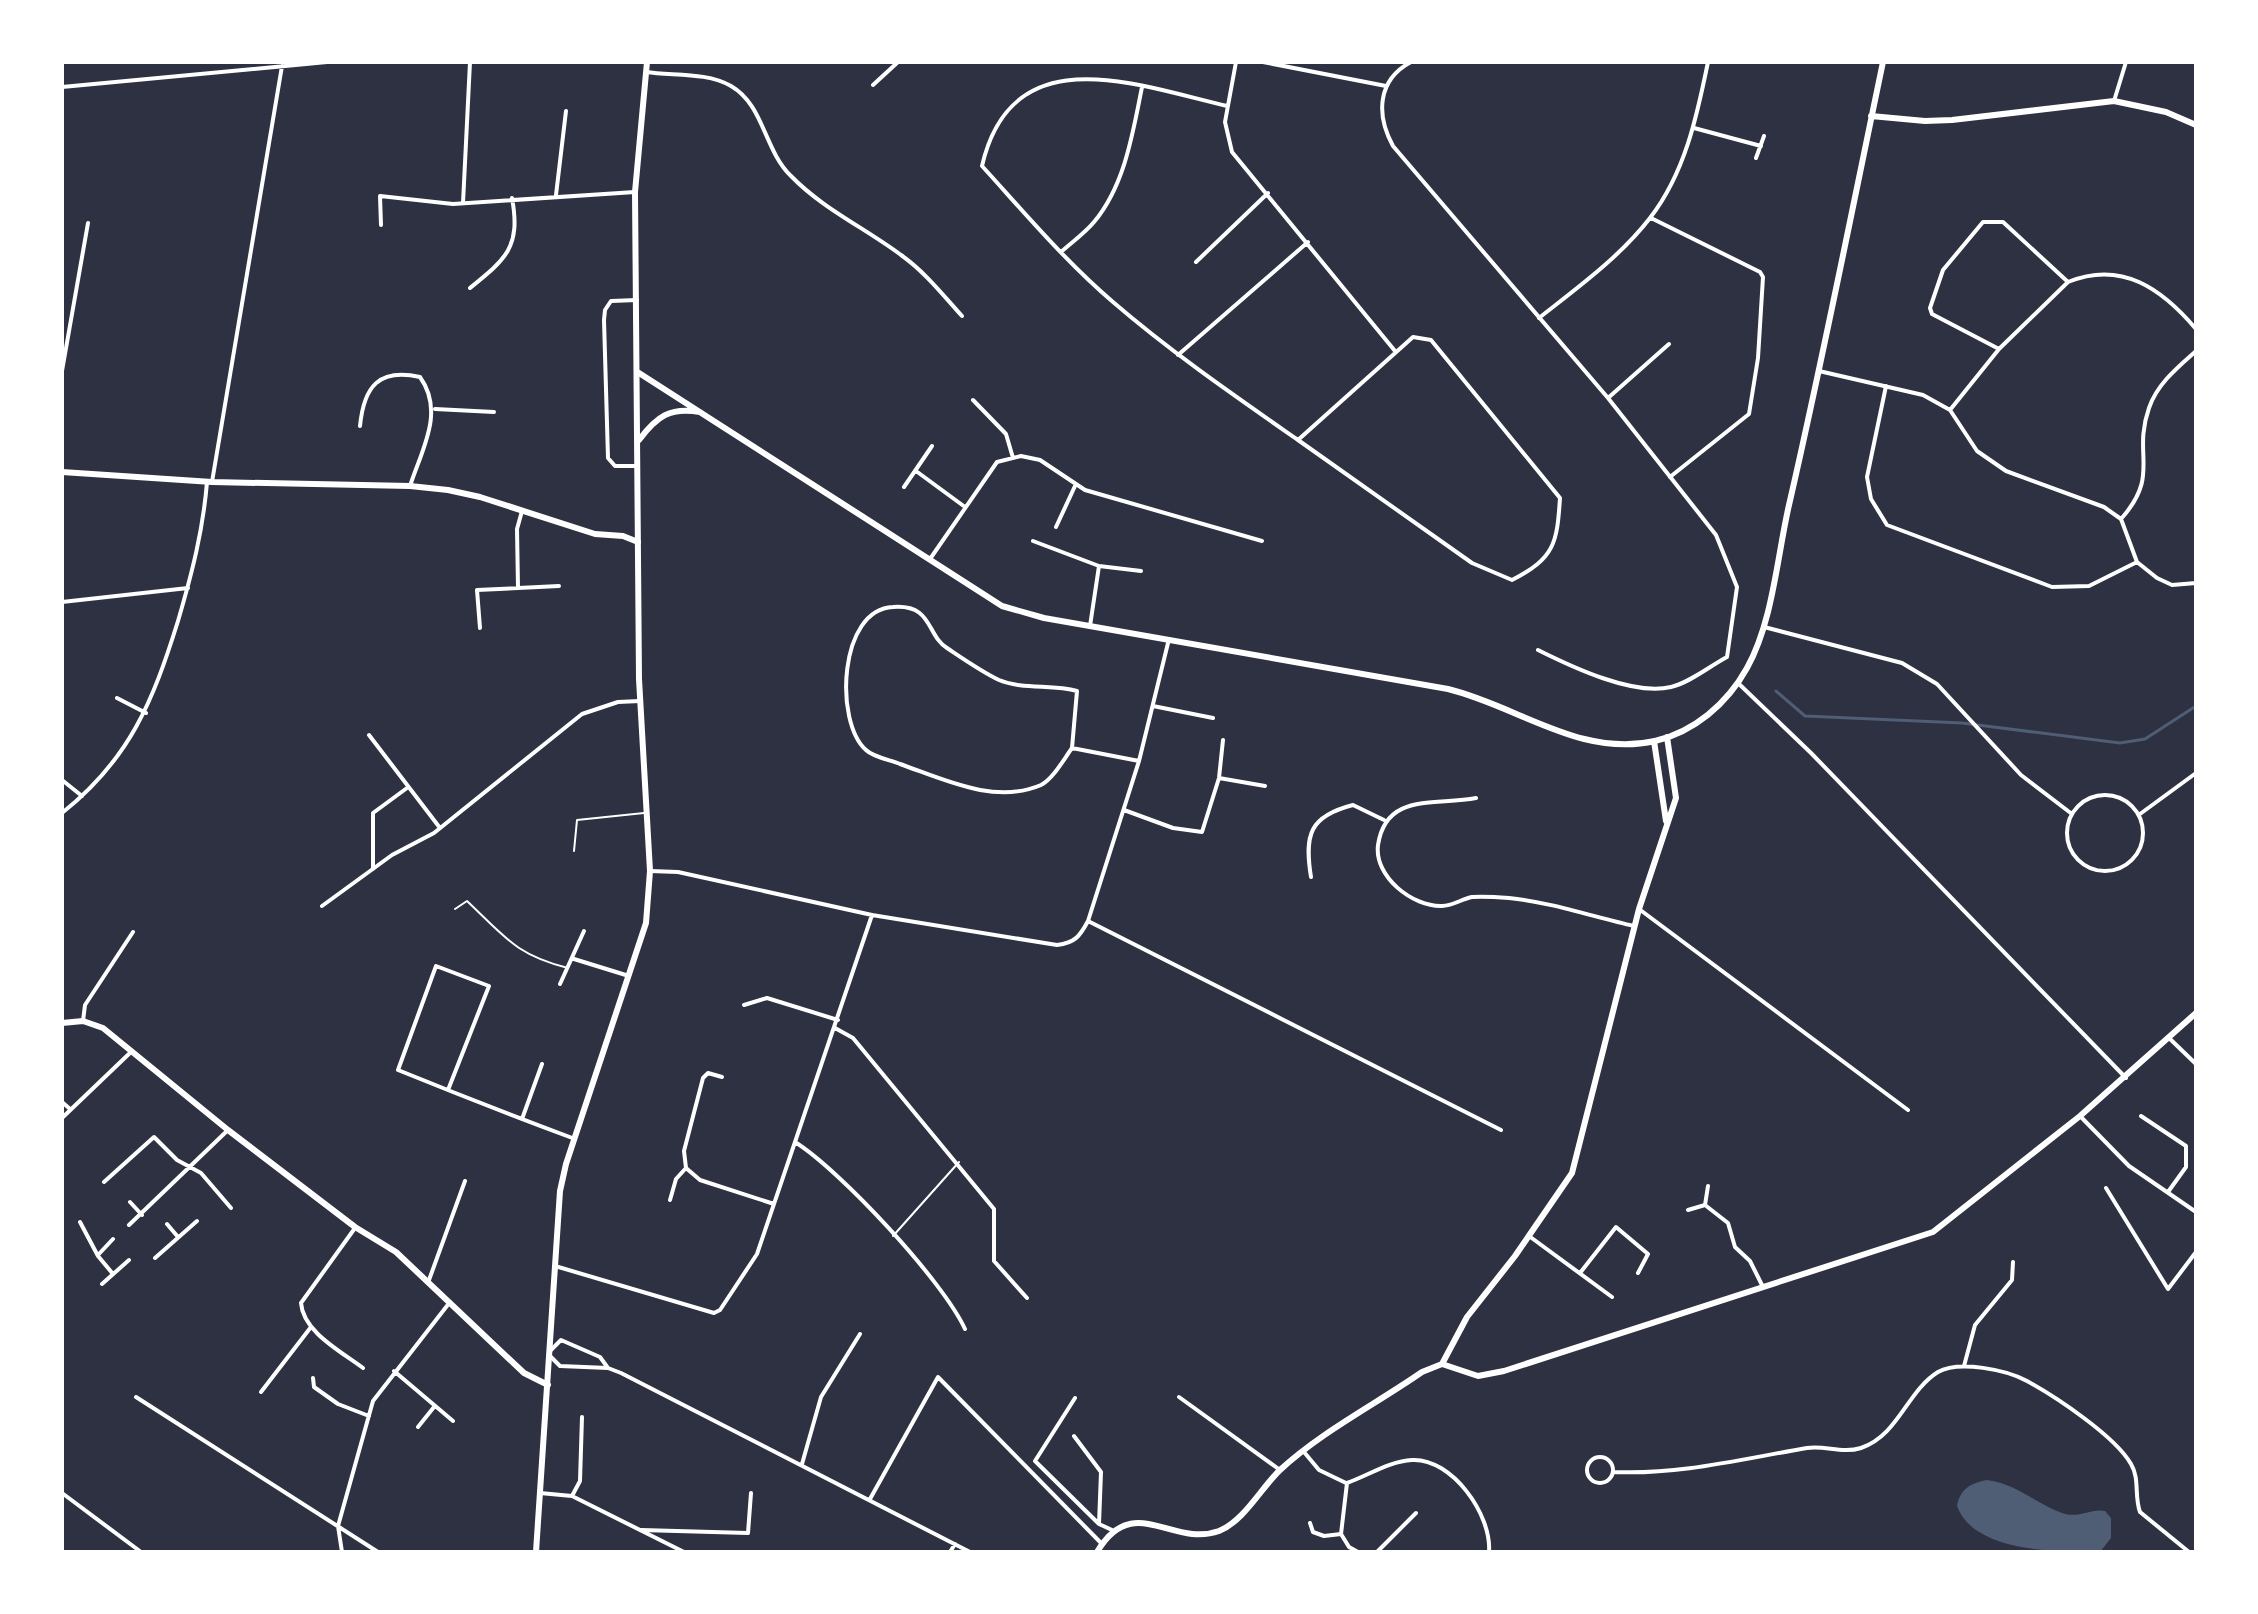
<svg xmlns="http://www.w3.org/2000/svg" width="2258" height="1614" font-family="Raleway,sans-serif">
<rect width="100%" height="100%" fill="#2d3142"/>
<path fill="#4f5d75" d="M1987,1480C2017,1484 2035,1503 2062,1513C2079,1519 2090,1508 2105,1511L2111,1518V1538L2100,1552C2059,1552 1974,1553 1957,1506C1960,1489 1971,1483 1987,1480Z"/>
<g fill="none" stroke-linecap="round" stroke-linejoin="round">
<path stroke="#4f5d75" stroke-width="3" d="M1776,691L1805,716L1962,723L2120,743L2145,739L2196,706"/>
<path stroke="#fff" stroke-width="2" d="M574,851L577,820L644,813
M455,909L467,901C505,937 516,955 568,968
M893,1236L959,1162"/>
<path stroke="#fff" stroke-width="4" d="M1236,62L1225,122L1232,152L1395,351
M1263,62L1386,86
M1411,62C1377,80 1376,115 1393,146L1608,398L1716,535L1737,587L1727,657C1710,666 1689,683 1671,687C1633,696 1572,667 1538,650
M646,72C673,76 707,72 731,86C764,105 764,150 791,176C823,209 865,228 901,255C924,271 943,295 962,316
M873,85L898,62
M62,87L327,62
M2114,101L2126,62
M1227,106C1136,85 1012,36 982,166C1024,212 1065,261 1113,302C1171,352 1235,396 1298,440
M1694,128L1761,146
M1756,158L1764,136
M556,195L566,111
M463,203L470,62
M1651,218L1760,272L1763,277L1758,358L1749,414L1670,477
M381,225L380,196L453,204L635,192
M1061,252C1072,242 1085,233 1094,222C1125,185 1133,132 1142,87
M1196,262L1268,193
M470,288C506,259 521,247 512,198
M1539,318C1577,288 1620,257 1650,218C1685,173 1697,116 1708,62
M1413,337L1431,340L1560,498C1557,543 1555,558 1512,580L1472,563L1298,440Z
M1999,349L1932,314L1930,308L1943,270L1983,222H2003L2068,282
M1178,355L1308,242
M62,371L88,223
M1819,371L1923,395L1950,410L1977,451L2006,471L2104,507L2121,519L2137,562L2157,578L2172,585L2196,583
M1886,386L1867,477L1871,499L1887,525L2052,587L2089,586L2137,562
M1608,398L1669,344
M973,400L1006,434L1013,458
M435,409L494,412
M1950,410L1999,349L2068,282C2122,260 2162,289 2196,329
M360,426C364,386 379,368 420,377C445,412 422,449 410,486
M637,466H615L608,458L604,320L605,310L611,301L637,300
M916,471L965,507
M212,482L282,66
M904,487L932,446
M2121,519C2161,474 2132,456 2149,408C2157,384 2178,367 2196,351
M1056,527L1075,486
M1033,541L1099,566L1141,571
M930,559L997,462L1021,456L1040,460L1085,490L1262,541
M518,588L517,529L522,511
M62,602L188,588
M1090,626L1099,566
M1764,627L1902,663L1937,684L2021,775L2072,814
M480,628L477,590L559,586
M1738,683L1811,753L2126,1078
M117,698L146,713
M1153,706L1213,718
M369,735L440,828
M1072,748L1077,691C1052,684 1023,690 999,680C982,672 962,658 947,648C926,635 933,604 893,607C839,609 834,722 866,750C873,757 890,760 900,764C943,779 995,805 1041,785C1053,779 1064,759 1072,748L1139,761
M1219,778L1265,786
M62,780L82,796
M2067 833a38 38 0 1 1 76 0a38 38 0 1 1-76 0Z
M1476,798C1435,806 1386,792 1378,845C1374,877 1413,907 1442,906C1452,906 1462,899 1472,897C1483,896 1497,897 1509,898C1550,902 1594,917 1634,926
M1124,810L1173,828L1202,832L1219,778L1223,740
M62,813C130,759 153,701 178,621C192,573 203,531 207,482
M2140,814L2196,773
M373,869V813L407,788
M650,871L678,872L872,915L1057,945C1075,943 1080,936 1088,921L1139,761L1169,639
M1311,877C1304,834 1310,816 1353,805L1384,820
M322,906L392,855L434,833L582,714L618,702L640,701
M1639,909L1908,1110
M1088,921L1501,1130
M574,959L629,976
M560,984L584,931
M744,1005L767,998L838,1020
M83,1021L85,1005L133,932
M835,1028L853,1038L994,1209V1261L1027,1298
M2169,1038L2196,1064
M722,1077L708,1073L703,1078L684,1151L686,1168L700,1180L774,1204
M448,1090L489,986L436,966L398,1070C457,1094 516,1117 575,1139
M62,1102L70,1109
M2080,1116L2129,1166L2196,1212
M2141,1116L2186,1146V1167L2168,1192
M62,1118L132,1051
M522,1119L542,1064
M795,1142C841,1171 943,1281 965,1329
M104,1182L154,1137L177,1160L201,1173L231,1208
M2106,1188L2168,1289L2196,1252
M670,1200L676,1179L686,1168
M130,1202L142,1215
M1705,1205L1728,1223L1735,1247L1750,1261L1763,1287
M1688,1210L1705,1205L1708,1186
M80,1222L98,1256L113,1274
M167,1224L178,1237
M129,1225L228,1130
M355,1228L301,1303C303,1332 342,1352 363,1368
M1529,1236L1612,1297
M98,1255L113,1239
M155,1258L197,1221
M555,1266L714,1313L720,1310L757,1254L872,915
M1580,1273L1616,1227L1648,1254L1638,1273
M429,1280L465,1181
M102,1284L129,1260
M551,1350L561,1340L600,1357L608,1368
M550,1356L560,1366L608,1368L621,1373L970,1552
M1964,1366L1975,1325L2012,1280L2013,1262
M394,1371L453,1421
M313,1378L314,1387L338,1404L369,1416
M261,1392L311,1327
M136,1397L378,1552
M1179,1397L1280,1470
M1075,1398L1035,1461L1099,1524L1112,1530
M418,1427L434,1407
M1074,1436L1101,1472L1099,1524
M1304,1452L1319,1470L1346,1483
M1587 1470a13 13 0 1 1 26 0a13 13 0 1 1-26 0Z
M802,1464L821,1397L860,1334
M1614,1472C1679,1475 1742,1459 1807,1448C1825,1445 1842,1454 1861,1448C1898,1436 1907,1391 1938,1372C1959,1360 2007,1370 2027,1381C2056,1397 2115,1436 2131,1464C2140,1479 2134,1496 2140,1512L2189,1552
M62,1493L141,1552
M540,1493L572,1496L684,1552
M572,1496L580,1481L582,1417
M870,1499L938,1377L1102,1544
M1310,1523L1313,1532L1324,1536L1341,1534L1347,1483C1367,1476 1390,1461 1412,1460C1452,1458 1492,1515 1489,1552
M641,1530L748,1533L751,1493
M1341,1534L1349,1547L1358,1552
M62,1551V1552
M342,1552L338,1526L373,1401L450,1302
M950,1552L955,1544
M1377,1552L1416,1513"/>
<path stroke="#fff" stroke-width="6" d="M1871,116L1925,121L1952,120L2114,101L2166,112L2196,125
M639,373L1002,606L1044,618L1448,689C1518,706 1580,758 1655,741C1694,732 1727,704 1747,668C1773,621 1777,557 1789,505C1823,358 1852,210 1883,62
M639,440C657,416 670,407 700,412
M62,472L212,482L410,486L448,490L480,497L595,534L623,536L638,542
M1654,741L1666,821
M62,1023L83,1021L103,1028L228,1130L355,1227L396,1252L524,1373L548,1385
M1442,1364L1478,1376L1504,1371L1933,1232L2080,1116L2196,1013
M1097,1552C1133,1491 1172,1548 1219,1531C1244,1521 1261,1488 1280,1470C1321,1432 1376,1404 1422,1372L1442,1364L1467,1317L1515,1256L1572,1173L1639,909L1676,798L1667,737"/>
<path stroke="#fff" stroke-width="6" d="M536,1552L560,1191L566,1164L646,923L650,871L639,679L635,192L647,62"/>
</g>
<rect width="2258" height="1614" fill="none" stroke="#ffffff" stroke-width="128"/>
</svg>
